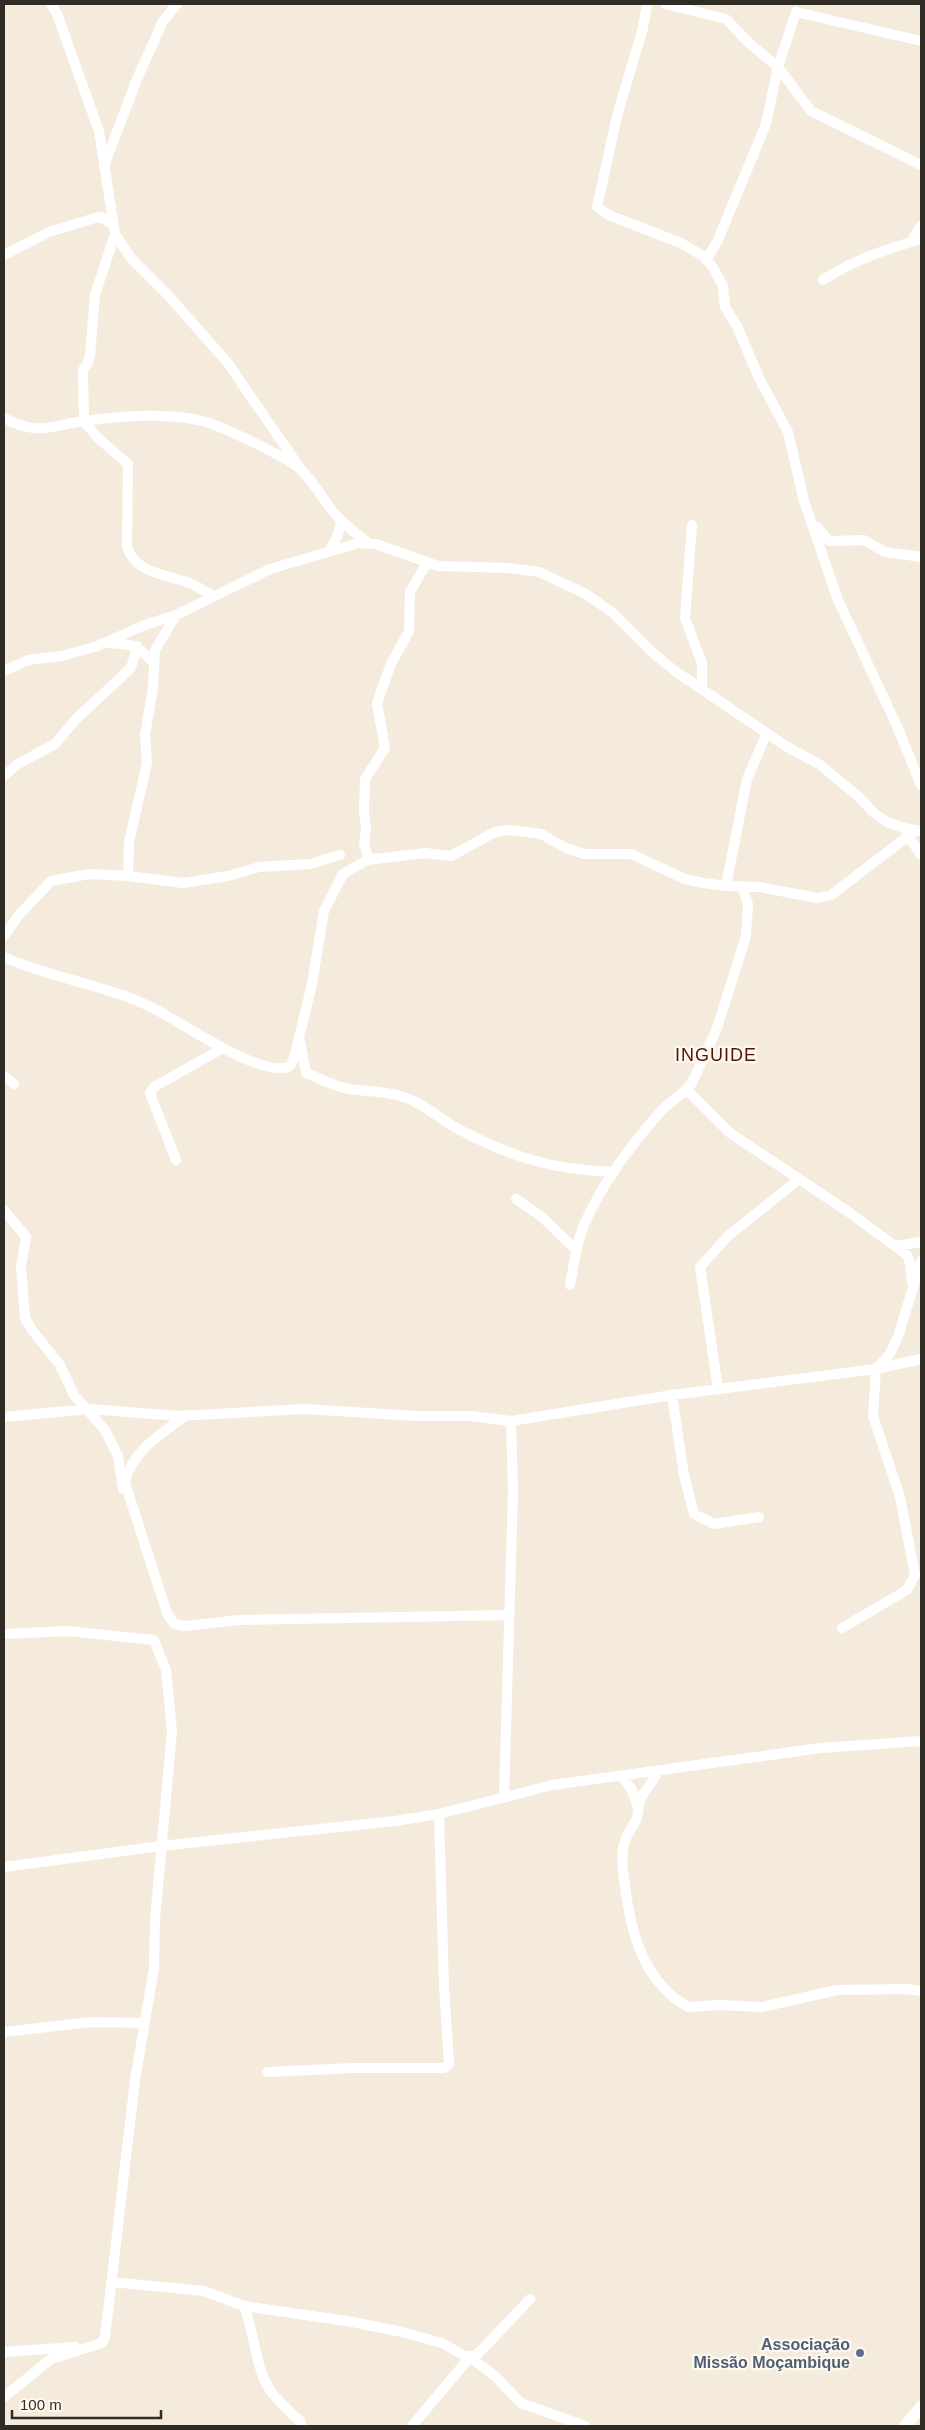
<svg xmlns="http://www.w3.org/2000/svg" width="925" height="2430" font-family="Arial,sans-serif">
<rect width="100%" height="100%" fill="#f4ebdc"/>
<g fill="none" stroke-linecap="round" stroke-linejoin="round">
<path stroke="#fff" stroke-width="10" d="M51,4L57,14L99,131L115,234L130,257L167,294L227,362L300,468
M647,4L643,28L617,116L597,207L611,216L681,243L703,256L712,266L723,286L725,307L737,326L759,378L788,432L804,501L838,600L897,726L921,785
M665,4L726,19L750,44L778,67L811,111L921,165
M104,166L137,79L163,21L177,4
M115,234L95,295L90,356L88,363L83,370L84,421L98,438L128,464L127,547C136,574 166,574 189,583C197,586 205,591 213,596
M911,242L921,226
M4,255L49,232L95,218L101,217L113,225
M706,260L718,240L766,124L778,67L796,12L921,41
M823,280C853,260 887,249 921,239
M4,418C37,436 50,426 84,421C120,416 171,412 206,422C222,427 290,458 301,470C313,481 321,496 331,509C341,522 354,532 367,542
M692,525L685,618L702,663V689
M817,527L829,541L864,540L885,552L921,557
M329,552L338,535L341,521
M176,615L155,650L153,687L145,735L147,763L129,842L128,876L183,883L228,876L259,867L310,864L340,855
M107,643C131,644 138,644 153,663
M4,671L28,660L61,656L95,647L145,625L176,615L270,569L359,543L376,544L438,566L509,568L539,572L586,594L613,613L653,653L675,671L787,747L819,764L859,797L874,813L887,822L904,828L920,831
M4,776L18,764L55,744L76,719L131,668L137,646
M909,837L921,855
M369,859L364,844L366,829L364,810L365,779L385,748L377,703L391,664L409,631L410,592L427,563
M726,886L747,779L767,733
M4,936L18,916L51,881L89,874L128,876
M4,957C57,981 119,986 169,1017C192,1030 266,1079 290,1066L294,1058L312,984L324,911L343,874L367,860L425,853L451,856L495,832L509,830L541,834L566,848L584,854H631L685,879L703,883L726,886L759,887L818,898L831,895L915,831
M300,1041L306,1073C319,1078 335,1087 349,1089C369,1092 390,1091 409,1099C427,1106 441,1120 458,1129C512,1157 552,1170 614,1172
M4,1076L14,1084
M687,1090L730,1133L850,1213L907,1255L910,1263L912,1282
M176,1160L150,1093L154,1087L223,1048
M516,1199L542,1217L576,1250
M4,1210L26,1237L21,1267L25,1318L32,1330L60,1365L74,1395L105,1430L118,1456L123,1489
M895,1246L921,1242
M570,1285C574,1265 576,1244 584,1225C602,1183 631,1145 661,1111C671,1100 684,1094 692,1083L717,1028L746,936L748,904L742,886
M718,1389L700,1267L728,1236L798,1180
M672,1395L684,1475L694,1514L714,1524L759,1517
M4,1417L89,1409L179,1416L305,1409L415,1416H470L511,1421
M125,1482C131,1452 163,1432 187,1415
M125,1483L167,1613L174,1624L186,1626L239,1620L509,1615
M842,1628L907,1590L915,1575L900,1497L873,1416L876,1369L889,1355L898,1337L921,1261
M4,1634L67,1631L154,1640L166,1670L172,1731L155,1920L154,1968L135,2080L105,2337L102,2343L51,2359L4,2397
M657,1772C653,1783 646,1788 641,1798C638,1805 639,1813 636,1820C633,1827 627,1834 625,1841C620,1856 623,1871 625,1886C631,1934 644,1982 688,2007L719,2005L762,2007L837,1990L906,1989L921,1991
M622,1776L632,1790L638,1808
M504,1798L513,1491L511,1421L672,1395L876,1369L921,1359
M4,1867L161,1846L395,1821L439,1814L552,1785L821,1748L921,1741
M4,2032L92,2022L144,2023
M267,2072L353,2068H444L449,2064L444,1985L439,1814
M111,2282L204,2291L244,2306L353,2322L402,2332L442,2343L465,2356H476L530,2299
M244,2306C253,2330 255,2356 263,2377C271,2396 287,2409 301,2422V2426
M4,2352L75,2347
M412,2426L470,2357L496,2377L521,2403L585,2426"/>
<path stroke="#fff" stroke-width="12" d="M905,2426L921,2407"/>
</g>
<circle fill="#5c6f8a" stroke="#fef9f0" stroke-width="2" cx="860" cy="2353" r="5"/>
<g text-anchor="middle" dominant-baseline="central" stroke-width="4.5" stroke-linejoin="round" paint-order="stroke">
<g font-size="16" font-weight="bold" fill="#4e5e75" stroke="#fef9f0" text-anchor="end">
<text x="850" y="2344">Associação<tspan x="850" dy="18">Missão Moçambique</tspan></text>
</g>
<g font-size="18" letter-spacing="1" fill="#541206" stroke="#fef9f0">
<text x="716" y="1055">INGUIDE</text>
</g>
</g>
<rect width="925" height="2430" fill="none" stroke="#2f2c26" stroke-width="10"/>
<path d="M12 2410v8h149v-8" fill="none" stroke="#2f2c26" stroke-width="2.5"/>
<text x="20" y="2410" font-size="15" fill="#2f2c26" stroke="#fef9f0" stroke-width="4" paint-order="stroke">100 m</text>
</svg>
